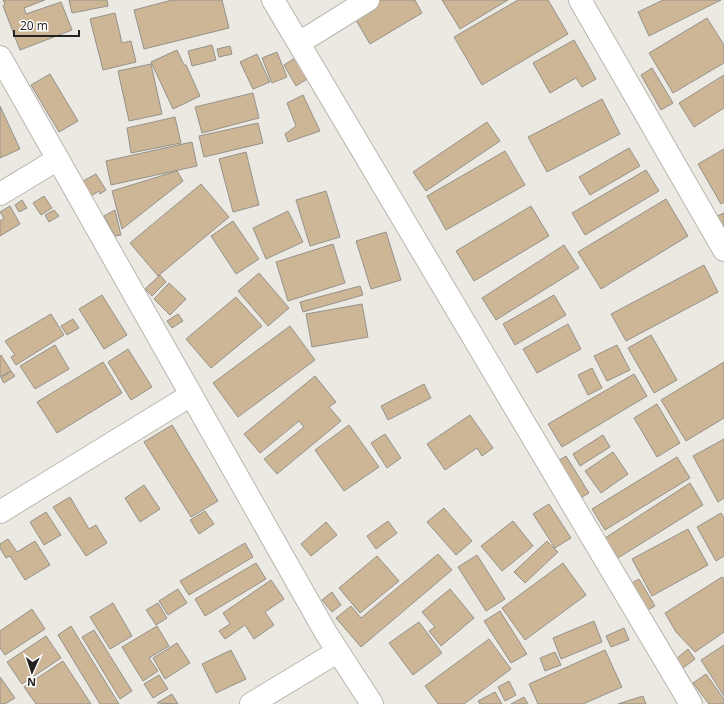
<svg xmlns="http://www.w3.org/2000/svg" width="724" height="704" font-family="'Open Sans',sans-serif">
<rect width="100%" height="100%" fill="#ebe9e2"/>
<path fill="#ccb695" stroke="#95928c" d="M3,0H45L24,8L26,14L61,2L72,30L20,50L3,6L5,4Z
M69,0H107L108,6L72,13Z
M172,0H222L229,28L144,49L134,10Z
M380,0H415L422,13L370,44L353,15Z
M442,0H508L460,29Z
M518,0H548L568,34L482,85L454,37Z
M663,0H721L649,36L638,12Z
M115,13L122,43L131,41L136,62L103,70L90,19Z
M707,18L724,45V63L673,93L649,53Z
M574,40L596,79L582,87L576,78L550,93L533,63Z
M212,45L216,60L192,66L188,51Z
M230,46L232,54L219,57L217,49Z
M177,50L184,65H186L200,96L173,109L151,62Z
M277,52L287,77L272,83L262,58Z
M257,54L270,82L253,89L240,62Z
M295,58L307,79L296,86L284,65Z
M151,64L162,114L129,121L118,71Z
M652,68L673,103L661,110L641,75Z
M50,74L78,121L59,132L31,85Z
M724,75V108L694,127L679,103Z
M253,93L259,118L202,133L195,107Z
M303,95L320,131L288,142L285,134L296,126L287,103Z
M602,99L620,134L547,172L528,137Z
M0,106L20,149L0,158Z
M175,117L181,143L131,153L127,128Z
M487,122L500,141L426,191L413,172Z
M258,123L263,143L204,157L199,136Z
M192,142L197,166L111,185L106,161Z
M629,148L640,166L590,195L579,177Z
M724,149V202L721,204L698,164Z
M505,151L525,185L446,230L427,196Z
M246,152L259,205L233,212L219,159Z
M646,170L659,191L585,235L572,213Z
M177,171L183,181L122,229L112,191Z
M96,174L106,190L100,194L99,191L91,196L83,181Z
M201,184L229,217L158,276L130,243Z
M326,191L340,237L310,246L296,200Z
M44,196L52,208L41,215L33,203Z
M666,199L688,236L601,289L578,252Z
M22,200L27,208L19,212L15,205Z
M10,206L20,224L0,236V221L4,218L0,212Z
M531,206L549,236L474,281L456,251Z
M54,210L59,216L49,222L45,215Z
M115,210L121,235L115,236L104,216Z
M288,211L303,242L266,259L253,228Z
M724,213V229L717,216Z
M233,221L259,259L236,274L211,236Z
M386,232L401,280L371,289L356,241Z
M333,244L345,283L288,301L276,262Z
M564,245L579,268L496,320L482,298Z
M704,265L718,292L626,341L611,314Z
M259,273L289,308L268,326L238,291Z
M160,275L166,282L152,296L145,289Z
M169,283L186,299L170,315L154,299Z
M360,286L363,295L303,312L300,302Z
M102,295L127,335L104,349L79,309Z
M554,295L566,315L515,345L503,324Z
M236,297L262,326L211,368L186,339Z
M362,304L368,337L312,347L306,314Z
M51,314L64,335L16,365L11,357L15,355L5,341Z
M178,314L183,321L172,328L167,321Z
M73,319L79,328L67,335L61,326Z
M568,324L581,349L537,373L523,349Z
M290,326L315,360L238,417L213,383Z
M651,335L677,380L654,393L628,348Z
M55,345L69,369L35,389L20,366Z
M617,345L630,370L607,381L594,356Z
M128,349L152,387L131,400L108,362Z
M1,355L11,371L0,377V356Z
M103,362L122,393L57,433L37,402Z
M724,362V418L686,441L661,400Z
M592,368L602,388L588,395L578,375Z
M11,371L15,376L4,383L1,378Z
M634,374L647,396L562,447L548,424Z
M315,376L336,402L329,407L341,421L277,474L264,459L304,427L299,421L260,453L244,434Z
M424,384L431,398L388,420L381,406Z
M657,404L680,443L657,457L634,418Z
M470,415L493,448L482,456L477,448L445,470L427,444Z
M172,425L218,501L191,517L144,442Z
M349,425L379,467L344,491L315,450Z
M385,434L401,458L387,468L371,443Z
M603,435L610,447L580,466L573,454Z
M724,439V498L718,502L693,456Z
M613,452L628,474L601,493L585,471Z
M566,456L589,493L577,500L555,463Z
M677,457L690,478L605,530L592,509Z
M690,483L703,505L618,558L605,538Z
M144,485L160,509L140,522L125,498Z
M70,497L89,529L96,525L107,543L86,556L53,507Z
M549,504L571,538L555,548L533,514Z
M444,508L472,541L456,555L427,522Z
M205,511L214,524L199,534L190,520Z
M46,512L61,535L44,545L30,522Z
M721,513L724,518V556L716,561L697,527Z
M388,521L397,533L376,549L367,536Z
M513,521L533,546L502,571L481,546Z
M326,522L337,535L311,556L301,544Z
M688,529L708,565L652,596L632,559Z
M8,539L17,552L35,541L50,565L25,580L10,556L6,558L0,548V544Z
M547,541L558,552L525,583L514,572Z
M245,543L253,557L189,595L180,581Z
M438,554L452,570L361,647L336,618L351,606L361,618Z
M477,555L505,599L486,611L458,567Z
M377,556L399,581L360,613L339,588Z
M256,563L266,579L205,616L195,599Z
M563,563L586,595L525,640L502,608Z
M722,577L724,579V632L695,652L676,632L665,613Z
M639,579L655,606L644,612L628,585Z
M271,580L284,599L265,612L274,625L254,639L245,625L225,639L219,631L230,624L223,613Z
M178,589L187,603L168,615L159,601Z
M450,589L474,618L441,646L429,631L435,627L422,612Z
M332,592L341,605L332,612L322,600Z
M113,603L132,636L110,649L90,617Z
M158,603L167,618L156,625L146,610Z
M32,609L45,629L5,655L0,648V631Z
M500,611L527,654L511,663L484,621Z
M594,621L602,642L561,659L553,638Z
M419,622L442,653L413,675L389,643Z
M71,626L119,704H100L58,635Z
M157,626L169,646L149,658L158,671L143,681L122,647Z
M624,628L629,640L611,647L606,636Z
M94,630L132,691L120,699L82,637Z
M46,636L61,658L22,684L7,662Z
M489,639L511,669L464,704H438L425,686Z
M177,643L190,663L165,679L153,658Z
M724,645V696L701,660Z
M688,649L695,659L683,668L676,659Z
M231,650L246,679L216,693L202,664Z
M605,650L622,687L583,704H538L529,684Z
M555,652L561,665L545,671L540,658Z
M63,661L91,704H36L24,687Z
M706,674L724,699V704H709L693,683Z
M159,675L168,689L153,698L144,684Z
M0,677L15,698L5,704H0Z
M509,681L516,695L505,701L498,687Z
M495,692L502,704H480L478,701Z
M172,694L178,704L157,703Z
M643,696L646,704H618Z
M524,697L528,704H511Z"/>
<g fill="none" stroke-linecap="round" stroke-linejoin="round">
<defs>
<path id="minor" d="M273,0L691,704
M580,0L724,250
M299,43L368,0
M0,57L326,633L372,704
M0,194L58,159
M0,512L191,395
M251,704L337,652"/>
</defs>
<use href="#minor" stroke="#b8b6af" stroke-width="24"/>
<use href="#minor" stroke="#fff" stroke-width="22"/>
</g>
<g transform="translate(32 672) rotate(183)" stroke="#ffffff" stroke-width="3" paint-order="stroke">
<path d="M0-3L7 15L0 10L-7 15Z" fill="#232220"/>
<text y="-6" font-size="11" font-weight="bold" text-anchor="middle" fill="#232220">N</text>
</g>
<path d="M14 30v6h65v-6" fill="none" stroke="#232220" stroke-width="2"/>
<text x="20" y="30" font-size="12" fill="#232220" stroke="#ffffff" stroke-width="3" paint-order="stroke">20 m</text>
</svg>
